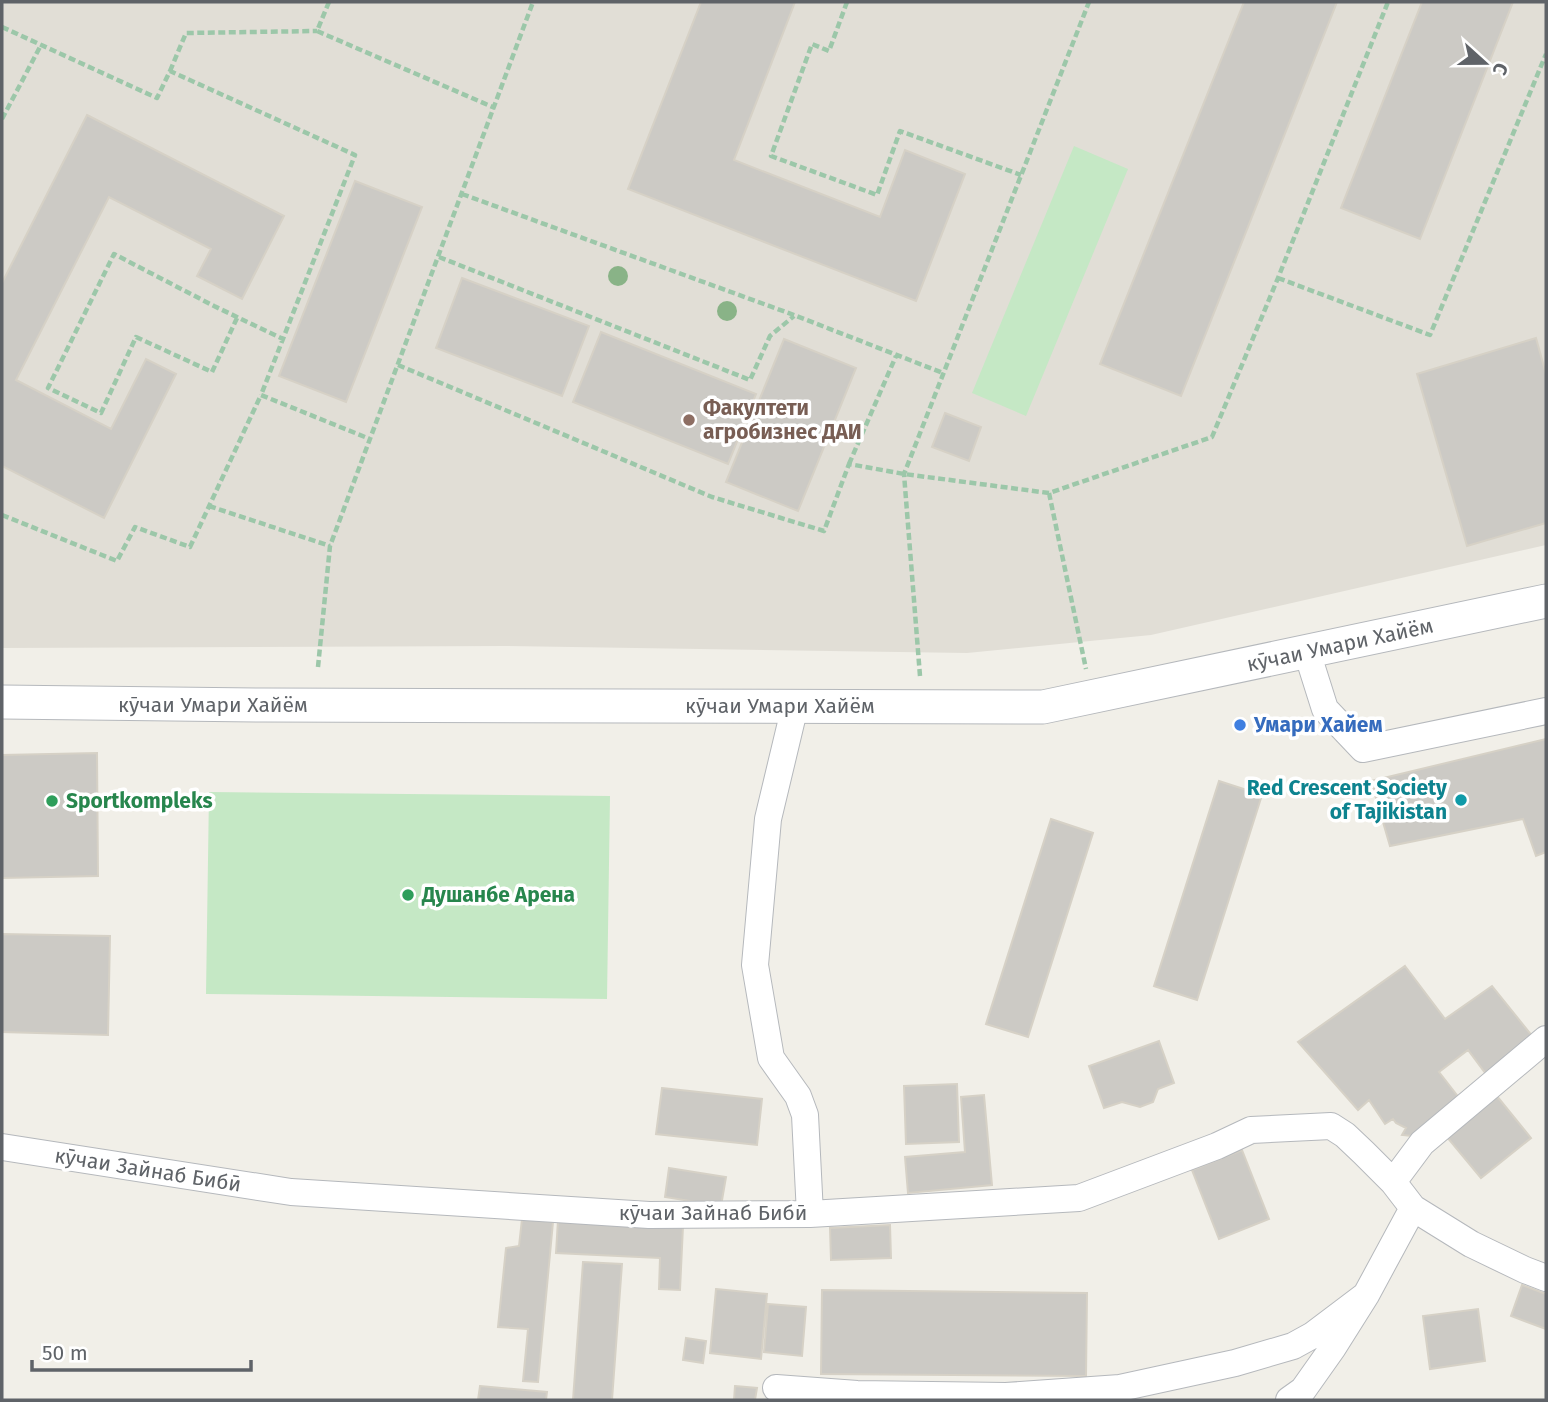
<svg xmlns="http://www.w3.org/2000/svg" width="1548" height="1402" font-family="'Fira Sans',sans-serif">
<rect width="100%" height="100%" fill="#f1efe8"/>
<path fill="#e1ded6" d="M2,2H1546V545L1151,635L967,653L504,646L2,648Z"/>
<path fill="#c5e8c5" d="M1074,146L1128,169L1026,416L972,393Z
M209,792L610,796L607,999L206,994Z"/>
<path fill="#cccac5" stroke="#d6d1c6" stroke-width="2" d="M701,2H795L734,160L880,217L905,150L965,174L916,301L628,189Z
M1244,2H1337L1181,396L1100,364Z
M1422,2H1513L1420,239L1341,208Z
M87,115L284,216L242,299L197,276L211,249L109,197L16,380L111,429L146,359L176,374L104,518L2,466V283Z
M355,181L422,207L346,402L279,376Z
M462,278L589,326L562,396L436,348Z
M601,332L756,394L728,464L573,402Z
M1536,338L1546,374V523L1467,546L1417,374Z
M784,339L856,368L798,511L726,482Z
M945,413L981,427L969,461L932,447Z
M1546,739V852L1536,856L1523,819L1390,846L1371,781Z
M97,753L98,876L2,878V755Z
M1219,781L1262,795L1197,1000L1154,986Z
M1051,819L1093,833L1028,1037L986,1024Z
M2,934L110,936L108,1035L2,1032Z
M1405,966L1445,1019L1492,986L1533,1037L1486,1074L1468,1050L1439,1072L1460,1099L1412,1136L1402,1135L1406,1128L1396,1123L1393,1119L1385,1124L1369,1100L1358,1110L1298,1042Z
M1159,1041L1174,1083L1158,1089L1153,1102L1140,1107L1122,1102L1104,1108L1089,1066Z
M957,1084L959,1142L906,1144L904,1086Z
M662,1088L762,1099L757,1145L656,1134Z
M984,1095L992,1185L908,1193L905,1157L965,1152L961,1097Z
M1496,1095L1531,1138L1481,1178L1446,1136Z
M1242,1150L1269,1219L1219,1239L1192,1170Z
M669,1168L726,1177L721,1206L665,1197Z
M522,1219L553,1222L538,1382L523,1381L528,1329L498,1327L506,1248L519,1246Z
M558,1220L683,1226L680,1290L659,1289L660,1258L556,1253Z
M890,1225L891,1258L831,1260L830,1228Z
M583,1262L622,1264L612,1400H573Z
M1522,1285L1546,1294V1329L1511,1316Z
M716,1289L767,1294L761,1359L710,1353Z
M822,1290L1087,1293L1086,1376L821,1374Z
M768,1304L806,1307L802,1356L764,1352Z
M1478,1309L1485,1361L1430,1369L1423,1316Z
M686,1338L706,1341L703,1363L683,1360Z
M480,1386L547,1392L546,1400H478Z
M735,1386L757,1388L755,1400H734Z"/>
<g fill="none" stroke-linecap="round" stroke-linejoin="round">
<defs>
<path id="minor" d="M1307,652L1325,709L1363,749L1546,711
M795,706L768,819L755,965L771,1058L798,1096L805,1115L810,1214
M2,1147L291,1192L649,1215L810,1214L1079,1198L1217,1146L1251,1130L1331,1126L1345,1135L1364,1153L1393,1182L1413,1208L1471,1244L1525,1270L1546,1278
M1393,1182L1422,1143L1546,1039
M776,1388L857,1394L1006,1396L1120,1388L1235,1363L1293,1346L1313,1335L1366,1295
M1289,1400L1303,1390L1332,1349L1366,1295L1413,1208"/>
<path id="tertiary" d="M2,702L264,705L1043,707L1546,601"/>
</defs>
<use href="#minor" stroke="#b5b8bc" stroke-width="28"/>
<use href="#tertiary" stroke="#b5b8bc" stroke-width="35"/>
<path stroke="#9cc7a9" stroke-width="4.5" stroke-dasharray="7 3.5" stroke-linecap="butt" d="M329,2L317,31L495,108
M847,2L829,51L812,44L771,156L877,195L900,131L1021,175
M2,27L157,98L170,71L355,155L261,395L370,439
M170,71L186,33L317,31
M2,119L41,45
M462,194L794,315L943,373
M439,257L750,380L770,336L794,316
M1278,278L1430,335L1546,54
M237,318L212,372L136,337L101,413L48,388L114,254L214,306L283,339
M398,365L712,497L824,531L849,464L904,474L1049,493L1212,437L1278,278L1388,2
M849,464L896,356
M1049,493L1086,669
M209,506L330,546
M2,515L117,561L135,527L190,547L261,395
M318,667L330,546L533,2
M920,676L904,474L1089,2"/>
<use href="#minor" stroke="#fff" stroke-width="26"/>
<use href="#tertiary" stroke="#fff" stroke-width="33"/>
</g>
<g fill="#89b387">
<circle cx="618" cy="276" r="10"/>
<circle cx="727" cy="311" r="10"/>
</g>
<circle fill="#8d6e63" stroke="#fff" stroke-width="2.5" cx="689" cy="420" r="7"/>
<circle fill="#3f7fe0" stroke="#fff" stroke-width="2.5" cx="1240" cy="725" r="7"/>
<circle fill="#0f9aa8" stroke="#fff" stroke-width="2.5" cx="1461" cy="800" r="7"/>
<g fill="#2e9e5b" stroke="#fff" stroke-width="2.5">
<circle cx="52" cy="801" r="7"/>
<circle cx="408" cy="895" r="7"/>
</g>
<g text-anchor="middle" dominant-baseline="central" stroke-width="7" stroke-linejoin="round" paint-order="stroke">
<g font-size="21" font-weight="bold" fill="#785e54" stroke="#fff" text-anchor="start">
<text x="703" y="408">Факултети<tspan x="703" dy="24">агробизнес ДАИ</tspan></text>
</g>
<g font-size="21" fill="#5f6368" stroke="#fff">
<text transform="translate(1340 645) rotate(-12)">кӯчаи Умари Хайём</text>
<text x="213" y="705">кӯчаи Умари Хайём</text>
<text x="780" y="706">кӯчаи Умари Хайём</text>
<text transform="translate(148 1170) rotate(9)">кӯчаи Зайнаб Бибӣ</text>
<text x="713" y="1213">кӯчаи Зайнаб Бибӣ</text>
</g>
<g font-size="21" font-weight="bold" fill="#366cbe" stroke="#fff" text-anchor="start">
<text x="1254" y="725">Умари Хайем</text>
</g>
<g font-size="21" font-weight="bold" fill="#0d838f" stroke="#fff" text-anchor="end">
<text x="1447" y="788">Red Crescent Society<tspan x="1447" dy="24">of Tajikistan</tspan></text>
</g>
<g font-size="21" font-weight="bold" fill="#27864d" stroke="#fff" text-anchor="start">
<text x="66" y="801">Sportkompleks</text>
<text x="422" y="895">Душанбе Арена</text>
</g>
</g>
<rect width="1548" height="1402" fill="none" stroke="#5f6368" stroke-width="7"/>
<g transform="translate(1485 63) rotate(111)" stroke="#ffffff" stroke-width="5" paint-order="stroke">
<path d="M0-5L12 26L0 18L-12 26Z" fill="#5f6368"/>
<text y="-10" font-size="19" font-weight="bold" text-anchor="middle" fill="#5f6368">С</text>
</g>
<path d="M32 1360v10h219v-10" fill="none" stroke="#5f6368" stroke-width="3.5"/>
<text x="42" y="1360" font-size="21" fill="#5f6368" stroke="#ffffff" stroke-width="5" paint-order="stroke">50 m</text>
</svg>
